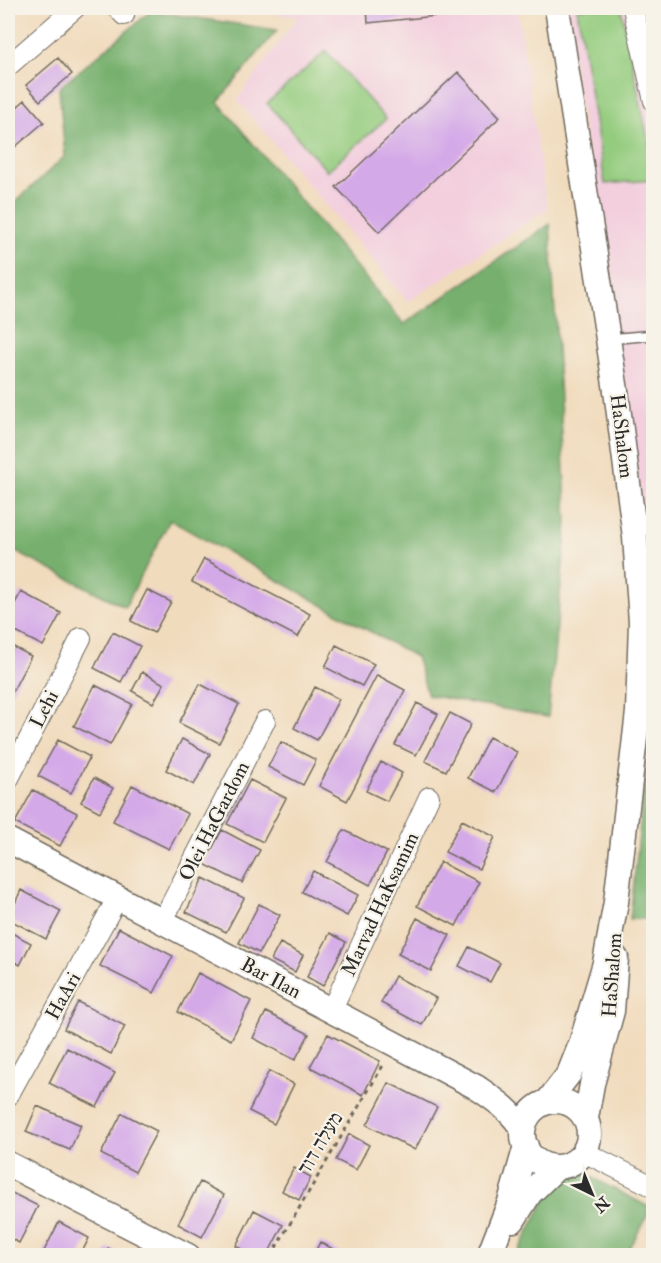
<svg xmlns="http://www.w3.org/2000/svg" width="661" height="1263" font-family="'IM FELL Double Pica','Frank Ruhl Libre',serif">
<rect width="100%" height="100%" fill="#f7f3e8"/>
<filter id="ink" filterUnits="userSpaceOnUse"><feTurbulence type="fractalNoise" baseFrequency=".0167" numOctaves="2"/><feDisplacementMap in="SourceGraphic" scale="12" xChannelSelector="R" yChannelSelector="G"/><feConvolveMatrix kernelMatrix="1 2 1 2 8 2 1 2 1" color-interpolation-filters="sRGB"/></filter>
<filter id="wash" filterUnits="userSpaceOnUse"><feTurbulence type="fractalNoise" baseFrequency=".008" numOctaves="4" result="noise"/><feDisplacementMap in="SourceGraphic" scale="24" xChannelSelector="R" yChannelSelector="G"/><feGaussianBlur stdDeviation="1.35" result="paint"/><feColorMatrix in="noise" values="0 0 0 0 0 0 0 0 0 0 0 0 0 0 0 0 0 1.4 0 .05"/><feComposite in="paint" operator="in"/></filter>
<g filter="url(#wash)">
<rect width="100%" height="100%" fill="#f1dbbd"/>
<path fill="#f3cfde" d="M237,8H517L547,209L408,302L237,100L298,17Z
M565,8H653V536L647,537Z"/>
<path fill="#94cc7f" stroke="#607c55" stroke-width="1.5" d="M577,8H621L653,164V180L605,184Z
M326,51L386,119L327,171L267,103Z"/>
<path fill="#77b06e" stroke="#516e4c" stroke-width="1.5" d="M151,11L277,30L218,102L404,324L550,224L567,523L548,717L428,695L416,657L170,520L125,607L8,548V209L65,156L59,88Z
M653,703V919H630Z
M564,1163L651,1208L626,1255L516,1256Z"/>
<g id="blocks">
<path fill="#d4a9e8" d="M367,8H445L446,15L368,23Z
M58,58L72,74L40,101L26,85Z
M458,72L500,117L379,232L336,187Z
M25,100L44,122L14,148L8,140V115Z
M204,559L310,614L298,637L192,582Z
M147,590L171,602L154,633L131,621Z
M21,592L61,613L43,646L8,628V617Z
M113,632L140,646L121,682L94,668Z
M8,644L31,656L8,700Z
M336,645L374,664L362,686L325,667Z
M142,672L164,684L153,703L132,691Z
M377,675L405,690L347,801L319,786Z
M200,684L239,704L219,743L179,723Z
M95,685L132,704L110,745L74,726Z
M315,687L339,699L317,740L294,728Z
M417,703L438,714L416,755L395,745Z
M450,713L471,724L446,771L425,761Z
M489,737L517,752L496,792L468,778Z
M182,739L210,754L194,785L166,770Z
M58,740L90,757L71,793L38,776Z
M281,742L316,760L303,785L268,767Z
M381,762L402,773L387,801L366,791Z
M94,778L113,788L100,812L81,802Z
M250,780L286,798L263,842L227,824Z
M132,785L188,814L169,849L113,821Z
M33,790L77,813L60,846L15,823Z
M462,820L495,837L479,869L445,852Z
M222,830L260,850L242,883L204,864Z
M344,830L387,852L370,885L327,862Z
M440,862L479,882L456,926L417,906Z
M313,871L358,895L347,916L302,892Z
M203,878L244,898L226,932L186,912Z
M21,890L61,911L46,939L8,919Z
M259,904L280,915L259,953L239,943Z
M417,918L450,935L431,971L398,954Z
M119,928L173,956L154,993L100,966Z
M8,931L31,943L20,965L8,958Z
M330,933L346,942L323,986L307,977Z
M280,943L303,955L295,972L271,960Z
M469,947L500,963L490,982L459,966Z
M198,973L251,1001L231,1040L178,1012Z
M395,976L436,998L422,1025L381,1003Z
M78,1002L125,1026L111,1054L64,1029Z
M266,1012L309,1034L295,1060L253,1038Z
M328,1034L380,1061L363,1095L310,1067Z
M67,1048L115,1073L97,1107L49,1083Z
M269,1071L294,1084L274,1124L249,1111Z
M389,1083L437,1107L415,1150L367,1125Z
M37,1106L81,1125L70,1150L26,1132Z
M122,1113L157,1131L135,1172L101,1154Z
M349,1134L369,1145L356,1170L336,1160Z
M294,1168L311,1177L299,1200L282,1191Z
M200,1182L224,1195L202,1237L178,1224Z
M8,1191L38,1206L19,1243L8,1237Z
M254,1210L283,1225L267,1256H254L236,1246Z
M59,1222L89,1238L80,1256H53L44,1251Z
M320,1242L346,1256H313Z
M108,1248L124,1256H104Z"/>
</g>
</g>
<g filter="url(#ink)">
<use href="#blocks" fill-opacity="0" stroke="#70695e" stroke-width="1.5"/>
<g fill="none" stroke-linecap="round" stroke-linejoin="round">
<defs>
<path id="service" d="M608,339L654,335"/>
<path id="minor" d="M118,8L124,15
M633,8L654,101
M8,66L75,8
M633,526L654,523
M8,780L81,638
M163,920L265,721
M331,1011L429,797
M8,1096L118,897
M584,1152L654,1187"/>
<path id="tertiary" d="M8,840L476,1087C495,1100 511,1110 523,1130
M523 1134a33 33 0 1 1 66 0a33 33 0 1 1-66 0Z
M548,1101L569,1074L581,1044L605,963L616,902L638,712L641,622L635,537L616,391L557,8
M586,1118L592,1084L612,1011L616,958
M8,1164L188,1256
M513,1220L530,1193L557,1167
M489,1256L510,1202L526,1146"/>
</defs>
<use href="#service" stroke="#70695e" stroke-width="12"/>
<use href="#minor" stroke="#70695e" stroke-width="22"/>
<use href="#tertiary" stroke="#70695e" stroke-width="27"/>
<path stroke="#70695e" stroke-width="3" stroke-dasharray="4.5 4.5" stroke-linecap="butt" d="M271,1256L385,1062"/>
<use href="#service" stroke="#fff" stroke-width="9"/>
<use href="#minor" stroke="#fff" stroke-width="20"/>
<use href="#tertiary" stroke="#fff" stroke-width="24"/>
</g>
</g>
<g text-anchor="middle" dominant-baseline="central" stroke-width="4.5" stroke-linejoin="round" paint-order="stroke">
<g font-size="20" fill="#2b2b2b" stroke="#f7f3e8">
<text transform="translate(622 436) rotate(83)">HaShalom</text>
<text transform="translate(44 709) rotate(-63)">Lehi</text>
<text transform="translate(214 821) rotate(-63)">Olei HaGardom</text>
<text transform="translate(380 904) rotate(-65)">Marvad HaKsamim</text>
<text transform="translate(612 975) rotate(-86)">HaShalom</text>
<text transform="translate(271 978) rotate(28)">Bar Ilan</text>
<text transform="translate(63 996) rotate(-61)">HaAri</text>
<text transform="translate(320 1143) rotate(-59)">מעלה דוד</text>
</g>
</g>
<rect width="661" height="1263" fill="none" stroke="#f7f3e8" stroke-width="30"/>
<g transform="translate(592 1194) rotate(137)" stroke="#f7f3e8" stroke-width="4.5" paint-order="stroke">
<path d="M0-4.5L10 22L0 15L-10 22Z" fill="#2b2b2b"/>
<text y="-9" font-size="16" font-weight="bold" text-anchor="middle" fill="#2b2b2b">N</text>
</g>
</svg>
